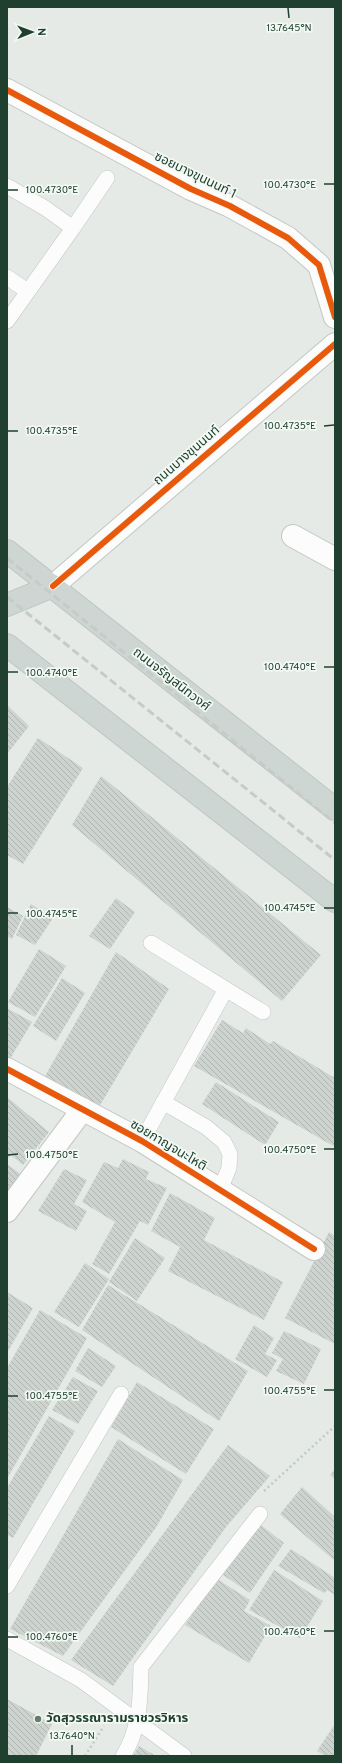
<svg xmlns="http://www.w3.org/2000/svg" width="342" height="1763" font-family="Overpass,'Noto Sans Thai',sans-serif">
<defs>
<pattern id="building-back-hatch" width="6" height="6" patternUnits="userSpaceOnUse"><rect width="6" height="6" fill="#cdd3cf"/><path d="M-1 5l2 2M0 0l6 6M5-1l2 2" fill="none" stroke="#b0b6b2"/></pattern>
</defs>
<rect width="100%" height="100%" fill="#e5eae6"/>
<path fill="url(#building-back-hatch)" d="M7,705L29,726L7,754Z
M38,738L83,768L23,864L7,855V787Z
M101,776L321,955L282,1001L72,825Z
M116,898L135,912L110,949L89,936Z
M31,904L53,918L35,945L16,935Z
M7,907L23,916L12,939L7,936Z
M39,949L66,966L35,1017L8,1002Z
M116,952L169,989L99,1107L45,1076Z
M62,978L85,993L56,1041L33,1026Z
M7,1008L32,1022L7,1064Z
M222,1020L243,1033L246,1028L270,1044L273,1041L335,1078V1147L194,1066Z
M216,1082L279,1122L265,1145L202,1104Z
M7,1097L49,1132L23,1165L11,1155L7,1159Z
M123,1159L149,1172L146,1179L167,1188L148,1225L140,1221L109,1274L92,1264L115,1222L82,1202L104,1162L118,1168Z
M7,1164L27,1179L15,1194L7,1188Z
M64,1169L87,1180L74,1204L87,1211L76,1231L38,1211Z
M170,1193L215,1218L204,1240L283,1282L264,1320L168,1271L180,1247L151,1231Z
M329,1232L335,1236V1344L285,1318Z
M135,1238L165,1258L137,1301L109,1282Z
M85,1263L109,1279L79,1327L54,1312Z
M108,1285L248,1371L219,1421L82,1330Z
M7,1292L33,1308L7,1353Z
M40,1310L87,1338L7,1479V1368Z
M254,1325L274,1338L265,1354L277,1360L267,1377L235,1359Z
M284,1331L321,1349L304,1384L276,1371L283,1359L272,1353Z
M88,1348L116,1366L102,1387L75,1371Z
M73,1377L98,1391L78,1424L52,1410Z
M137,1382L214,1429L186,1474L111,1427Z
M49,1416L75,1431L13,1538L7,1535V1488Z
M118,1439L183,1480L157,1526L63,1656L10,1629Z
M228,1445L270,1476L226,1527L113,1686L71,1660Z
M335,1469V1479L330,1475Z
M302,1487L335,1517V1561L280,1514Z
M257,1522L284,1543L250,1593L220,1573Z
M291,1549L335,1578V1595L327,1590L324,1593L278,1566Z
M274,1570L323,1601L300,1638L249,1610Z
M217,1579L250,1600L244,1611L271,1626L249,1663L185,1625Z
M7,1699L52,1724L36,1756H7Z
M335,1724V1756H325L317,1751Z
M139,1746L156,1756H133Z"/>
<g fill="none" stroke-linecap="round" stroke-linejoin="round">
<defs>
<path id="service" d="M7,186L45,208L73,228L7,321
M73,228L107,178
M7,277L27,291
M151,943L263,1012
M163,1102L206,1127L224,1142L230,1154L229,1168L220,1190
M142,1141L226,989
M7,1586L121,1394
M7,1639L81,1680L184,1756
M123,1756C141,1727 140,1699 141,1667L260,1514"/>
<path id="minor" d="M7,90L191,189L230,206L288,238L319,265L335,317
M293,536L335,559
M7,1069L142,1141L314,1249
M7,1211L83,1109"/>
<path id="tertiary" d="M53,586L335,344"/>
<path id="primary" d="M7,551L335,809
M7,605L53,586
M7,645L335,901"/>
</defs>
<use href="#service" stroke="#c2c7c3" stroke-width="16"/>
<use href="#minor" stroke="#c2c7c3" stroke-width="24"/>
<use href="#tertiary" stroke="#c2c7c3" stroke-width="24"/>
<use href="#primary" stroke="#bcc7c1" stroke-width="24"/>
<path stroke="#c1cac4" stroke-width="2.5" stroke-dasharray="2 3" stroke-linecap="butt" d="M264,1491L335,1426
M85,1756L104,1726"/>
<use href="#service" stroke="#fbfcfb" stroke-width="15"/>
<use href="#minor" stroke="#fbfcfb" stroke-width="22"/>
<use href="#tertiary" stroke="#fbfcfb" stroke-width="22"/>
<use href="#primary" stroke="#cdd6d2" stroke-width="22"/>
<path stroke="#c6cbc8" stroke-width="3" stroke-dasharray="8 4" stroke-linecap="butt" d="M7,558L335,823
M7,597L335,860"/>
<defs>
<path id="cycleway" d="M7,90L191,189L230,206L288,238L319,265L335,317
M53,586L335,344
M7,1069L142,1141L314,1249"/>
</defs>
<use href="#cycleway" stroke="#f3f9f4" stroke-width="8"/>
<use href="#cycleway" stroke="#e8590c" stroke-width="6"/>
</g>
<path fill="none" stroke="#20402f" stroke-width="1.5" d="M288,8L289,18M324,184H334M8,190H18M324,426L334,425M8,431H18M324,667H334M8,672H18M324,908H334M8,913H18M324,1149H334M8,1155L18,1154M324,1390H334M8,1396H18M324,1631H334M8,1637H18M72,1745V1755"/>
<circle fill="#657c6f" stroke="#f3f9f4" stroke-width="1.5" cx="38" cy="1719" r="4"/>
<g text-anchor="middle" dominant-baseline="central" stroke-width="3.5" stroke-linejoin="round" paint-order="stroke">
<g font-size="13" fill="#20402f" stroke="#f3f9f4">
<text transform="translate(195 176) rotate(26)">ซอยบางขุนนนท์ 1</text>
<text transform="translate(187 456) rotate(-41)">ถนนบางขุนนนท์</text>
<text transform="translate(171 680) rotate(38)">ถนนจรัญสนิทวงศ์</text>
<text transform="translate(168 1146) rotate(31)">ซอยกาญจนะโหติ</text>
</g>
<g font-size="13" font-weight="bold" fill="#20402f" stroke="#f3f9f4" text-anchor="start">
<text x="46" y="1719">วัดสุวรรณารามราชวรวิหาร</text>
</g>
</g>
<g font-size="10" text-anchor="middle" fill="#20402f" stroke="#f3f9f4" stroke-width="3.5" stroke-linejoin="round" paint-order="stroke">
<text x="289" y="31">13.7645°N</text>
<text x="290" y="188">100.4730°E</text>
<text x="52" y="193">100.4730°E</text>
<text x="290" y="429">100.4735°E</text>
<text x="52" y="434">100.4735°E</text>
<text x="290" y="670">100.4740°E</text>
<text x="52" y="676">100.4740°E</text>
<text x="290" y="911">100.4745°E</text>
<text x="52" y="917">100.4745°E</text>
<text x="290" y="1153">100.4750°E</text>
<text x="52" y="1158">100.4750°E</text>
<text x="290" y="1394">100.4755°E</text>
<text x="52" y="1399">100.4755°E</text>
<text x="290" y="1635">100.4760°E</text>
<text x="52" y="1640">100.4760°E</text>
<text x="72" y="1739">13.7640°N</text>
</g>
<rect width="342" height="1763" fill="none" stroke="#20402f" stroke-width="16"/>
<g transform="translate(32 32) rotate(89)" stroke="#f3f9f4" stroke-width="3" paint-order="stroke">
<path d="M0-3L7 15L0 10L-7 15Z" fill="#20402f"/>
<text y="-6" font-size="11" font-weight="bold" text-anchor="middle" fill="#20402f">N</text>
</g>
</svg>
